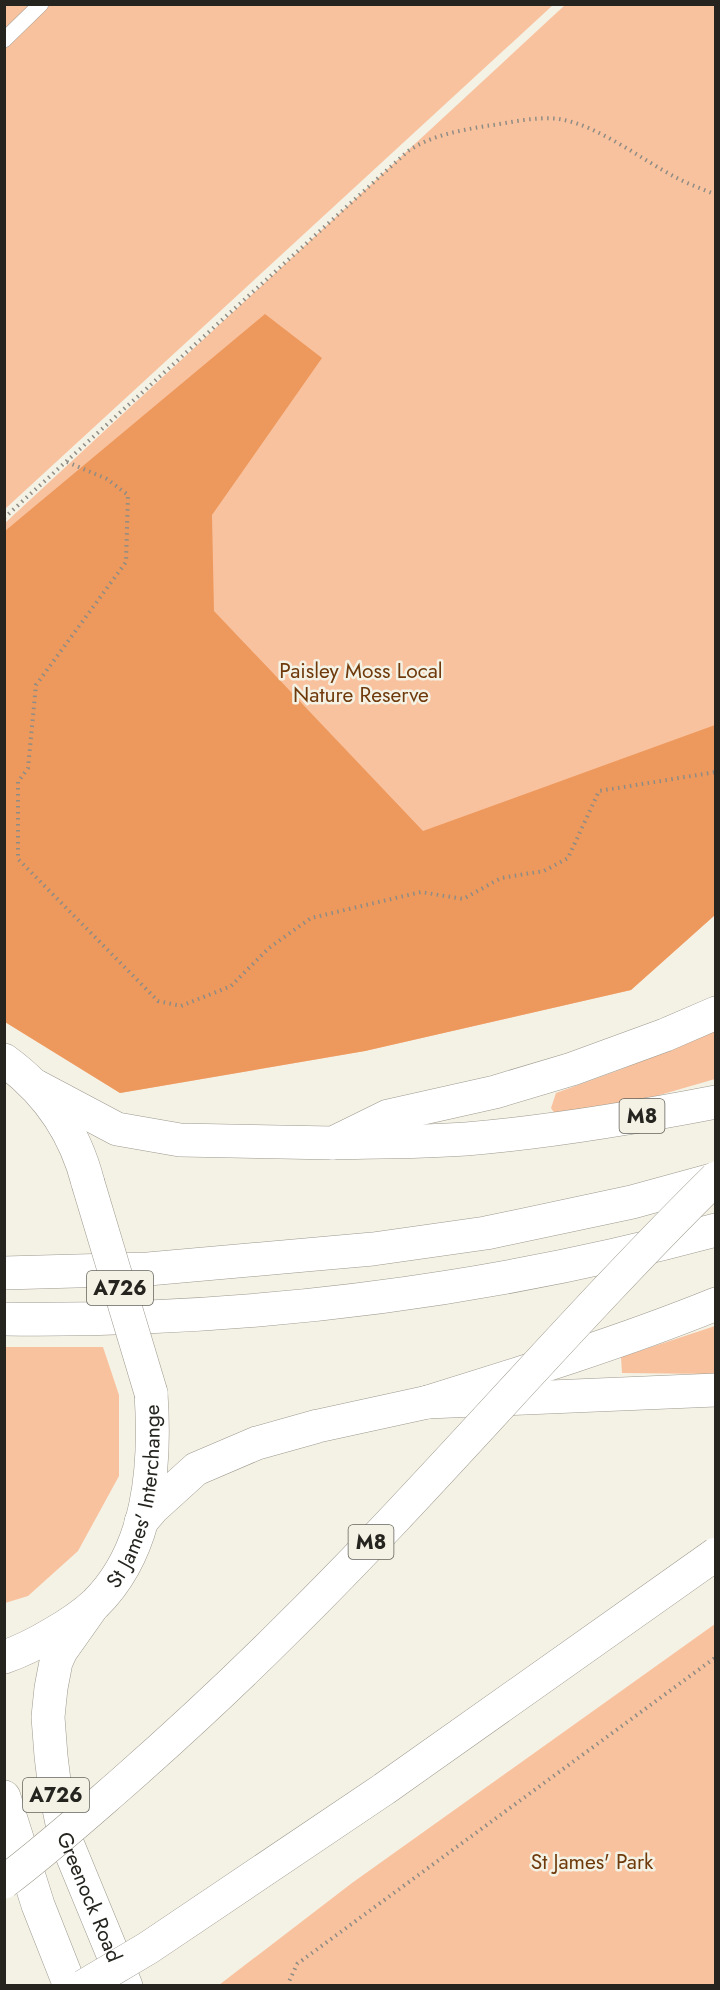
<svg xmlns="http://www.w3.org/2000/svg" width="720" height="1990" font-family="Jost,sans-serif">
<rect width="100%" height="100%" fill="#f4f1e5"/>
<path fill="#f9c29e" d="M5,5H30L5,29Z
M50,5H553L5,509V49Z
M565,5H715V915L631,990L365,1051L120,1093L5,1022V523Z
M715,1030V1079L639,1101L555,1114L551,1108L556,1093L622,1069Z
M715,1326V1374L622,1373L621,1357Z
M5,1347H103L119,1395V1476L78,1551L28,1596L5,1603Z
M715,1624V1985H219L352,1883Z"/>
<path fill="#ed995d" d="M265,314L322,358L212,515L214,611L423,831L715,725V915L631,990L365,1051L120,1093L5,1022V531Z"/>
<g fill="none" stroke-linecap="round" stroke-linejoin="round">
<defs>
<path id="service" d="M4,40L41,4"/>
<g id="primary">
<path id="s1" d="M90,1610L61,1651L56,1662L51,1688L48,1717L51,1756L55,1789L65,1838L126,1986"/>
<path d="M4,1797L38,1905L70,1986"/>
</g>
<g id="trunk">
<path d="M4,1060C47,1091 75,1132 88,1183"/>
<path d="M36,1086L117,1129L180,1140L333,1143L388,1116L495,1092L572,1069L665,1035L716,1013"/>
<path d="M141,1522L153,1508L196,1469L257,1443L318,1426L428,1402L716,1390"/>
<path id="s2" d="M4,1657C22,1651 39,1642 54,1633C68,1625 83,1615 95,1604C150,1550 156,1466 151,1393"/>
</g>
<path id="motorway" d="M333,1143C377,1142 422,1142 466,1139C550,1132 633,1118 716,1102
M4,1273L148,1269L373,1249L486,1233L632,1202L716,1179
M4,1319C244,1322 485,1292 716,1230
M428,1402C525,1372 622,1342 716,1304"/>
</defs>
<use href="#service" stroke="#9d998e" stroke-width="16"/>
<use href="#primary" stroke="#9d998e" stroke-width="34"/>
<use href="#trunk" stroke="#9d998e" stroke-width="34"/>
<use href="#motorway" stroke="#9d998e" stroke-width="34"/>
<path stroke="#8e8c84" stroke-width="4" stroke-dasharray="1.5 4.5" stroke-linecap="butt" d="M67,462L107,479L128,495L126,562L36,685L28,768L18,782V859L158,1001L181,1006L231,986L269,948L311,918L421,892L463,899L501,878L544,871L568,858L599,791L716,772
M4,518L408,151C432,135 458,131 486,126C509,123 535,116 559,119C598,125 642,160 677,178C690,185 703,189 716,195
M287,1986L297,1964L716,1657"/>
<use href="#service" stroke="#fff" stroke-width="15"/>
<use href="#primary" stroke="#fff" stroke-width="33"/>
<use href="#trunk" stroke="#fff" stroke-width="33"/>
<use href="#motorway" stroke="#fff" stroke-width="33"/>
<defs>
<path id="trunk-bridge" d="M88,1183L151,1393"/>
<path id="motorway-bridge" d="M4,1882C45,1851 82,1818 120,1785C178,1734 235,1681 289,1627C436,1482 569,1323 716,1178
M84,1986L148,1948L384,1789L716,1554"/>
</defs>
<use href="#trunk-bridge" stroke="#9d998e" stroke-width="34" stroke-linecap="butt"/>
<use href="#motorway-bridge" stroke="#9d998e" stroke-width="34" stroke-linecap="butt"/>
<use href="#trunk-bridge" stroke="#fff" stroke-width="33"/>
<use href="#motorway-bridge" stroke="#fff" stroke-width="33"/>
</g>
<g text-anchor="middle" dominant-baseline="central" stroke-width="5" stroke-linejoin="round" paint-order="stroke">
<g fill="#f4f1e5" stroke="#63625a" stroke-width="1.5">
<rect x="619.5" y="1099" width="45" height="34" rx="4.5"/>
<rect x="87" y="1271" width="66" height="34" rx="4.5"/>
<rect x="348.5" y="1525" width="45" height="34" rx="4.5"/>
<rect x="23" y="1778" width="66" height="34" rx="4.5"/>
</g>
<g font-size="20" font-weight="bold" fill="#25241f">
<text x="642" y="1116">M8</text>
<text x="120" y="1288">A726</text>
<text x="371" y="1542">M8</text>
<text x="56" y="1795">A726</text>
</g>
<g font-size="21" fill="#6f3a0b" stroke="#f4f1e5">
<text x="361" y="671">Paisley Moss Local<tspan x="361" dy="24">Nature Reserve</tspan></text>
<text x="592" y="1862">St James' Park</text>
</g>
<g font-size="21" fill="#25241f" stroke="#f4f1e5">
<text stroke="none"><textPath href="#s2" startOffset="225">St James' Interchange</textPath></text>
<text stroke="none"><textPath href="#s1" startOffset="304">Greenock Road</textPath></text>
</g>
</g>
<rect width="720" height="1990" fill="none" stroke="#25241f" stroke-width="12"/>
</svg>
